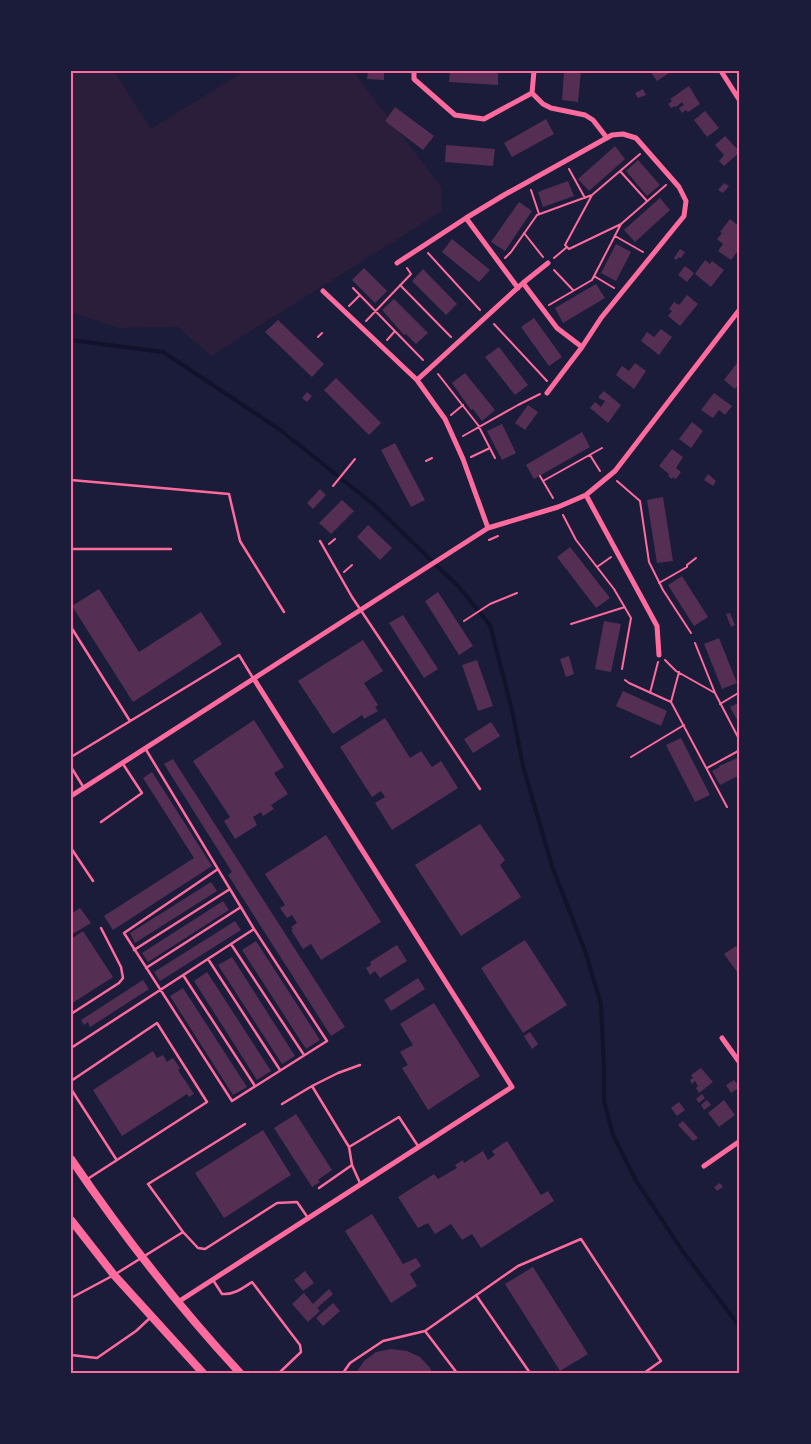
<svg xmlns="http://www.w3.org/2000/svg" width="811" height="1444" font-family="'Archivo Narrow',sans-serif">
<rect width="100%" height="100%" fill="#1b1b3a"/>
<path fill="#2a1e3b" d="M71,71H114L151,129L245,71H353L441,187L442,211L211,356L178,327L119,328L71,312Z"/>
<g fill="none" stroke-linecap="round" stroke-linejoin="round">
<path stroke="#12122b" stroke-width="4" d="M71,340L163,352L279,429L373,504L459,587L490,625L512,710L523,766L552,866L585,951L601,1004L604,1066V1101L613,1135L635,1179L684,1253L740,1327"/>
</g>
<path fill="#542f53" d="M368,71H384V80L367,79Z
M450,71H498V85L449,82Z
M564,71H581L578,102L562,100Z
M650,71H668L669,73L657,81Z
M689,86L700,104L688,112L686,110L682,113L679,108L684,105L682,102L676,107L675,106L671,108L668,104L672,101L670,99Z
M643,89L646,95L638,98L635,93Z
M395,107L434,136L423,150L385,121Z
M705,111L719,128L707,137L694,120Z
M546,119L554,134L512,157L504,143Z
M725,136L740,152L724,166L719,161L724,155L715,145Z
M446,145L495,149L493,166L445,162Z
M615,146L625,159L589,191L578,179Z
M638,160L660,185L647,196L626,171Z
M568,181L574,196L543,207L538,192Z
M724,183L729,186L723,193L718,190Z
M660,198L670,210L635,242L624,230Z
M519,202L532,211L505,251L491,242Z
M730,219L740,227V248L731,260L718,251L723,244L717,239L722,233L720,232Z
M452,239L490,270L479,282L442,252Z
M616,244L631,252L616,281L601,273Z
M680,249L685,252L681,258L679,257L676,260L674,258Z
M705,260L710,264L712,261L724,270L711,287L695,274Z
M685,266L694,273L687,282L678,275Z
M364,268L387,291L375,303L352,280Z
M423,269L457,304L446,315L412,281Z
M596,284L605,298L563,323L555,308Z
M687,295L698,304L680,326L668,316L672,311L669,309L674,302L679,305Z
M394,299L428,333L416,344L406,334L404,335L382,310Z
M534,318L562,357L549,366L521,327Z
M278,320L324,364L312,377L265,332Z
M661,329L672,337L659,355L641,341L647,332L654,337Z
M499,347L528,385L515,395L485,357Z
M635,363L646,371L634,389L616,375L622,366L629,371Z
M737,363L740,365V383L735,389L724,380Z
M465,373L495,410L482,421L473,409L471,410L452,383Z
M336,378L381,423L369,435L324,390Z
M604,391L621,405L608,423L590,408L595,402L601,407L605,401L599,398V396Z
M307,392L312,396L307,402L302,398Z
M714,393L732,406L725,415L719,410L713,418L701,410Z
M528,405L538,412L525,430L515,423Z
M692,422L703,431L691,448L679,439Z
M502,424L516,453L502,460L487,431Z
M582,432L590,447L534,479L526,465Z
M395,443L425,500L411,507L381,450Z
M672,449L683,457L676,468L681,472L676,479L673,477L672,479L668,476L669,474L659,466Z
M708,474L716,481L713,486L704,480Z
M320,489L326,495L313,509L307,503Z
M663,497L673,561L657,563L647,500Z
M342,500L354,511L331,534L319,523Z
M368,525L392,548L380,560L357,537Z
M570,547L610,598L596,608L557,557Z
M682,576L708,617L694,626L668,585Z
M99,589L139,652L201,612L222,644L133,702L72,606Z
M438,592L473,646L459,655L425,601Z
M730,613L735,625L731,627L726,614Z
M403,615L438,669L424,678L389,623Z
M604,621L621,624L611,672L595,669Z
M719,638L737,683L722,689L704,644Z
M363,640L383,671L364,683L378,705L375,707L378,711L364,719L362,715L333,734L298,681Z
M569,656L574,674L566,677L560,659Z
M477,660L493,706L478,711L462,665Z
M623,691L667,711L661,726L616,706Z
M740,702V725L730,707Z
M385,718L410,758L421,751L432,767L441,761L458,788L392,830L375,803L385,797L381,791L372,797L340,747Z
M254,720L284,767L274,773L288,794L271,805L274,809L263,816L261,812L253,817L257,825L235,839L224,821L230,817L193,761Z
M491,722L500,736L473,753L464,739Z
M681,738L710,795L695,802L666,745Z
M740,757V775L720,785L712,771L720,767L719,766Z
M173,759L345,1027L331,1036L228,875L232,872L164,764Z
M152,772L212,866L113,930L104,916L194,858L143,778Z
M480,824L505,860L500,865L521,897L461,936L415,865Z
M326,835L381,922L321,960L311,944L303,949L291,930L293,929L291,927L297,923L292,915L287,918L280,908L285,905L265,874Z
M211,882L217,891L135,943L130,933Z
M223,901L229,910L148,962L142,953Z
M80,908L91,923L71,935V914Z
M235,921L241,930L160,981L154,972Z
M83,931L113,977L71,1004V939Z
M525,940L567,1005L523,1033L481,968Z
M256,941L320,1040L306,1049L242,950Z
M397,945L407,961L380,978L375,971L370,975L366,968L371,965L370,962Z
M736,946L740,951V976L724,954Z
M232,957L295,1056L282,1064L218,965Z
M207,972L271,1071L257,1080L194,981Z
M418,978L425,989L391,1011L384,1000Z
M143,980L149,989L90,1027L88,1022L84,1025L81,1020Z
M183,988L247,1087L233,1095L170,996Z
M434,1003L480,1076L428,1110L402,1068L408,1065L400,1052L413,1045L400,1024Z
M530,1032L538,1044L532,1049L524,1036Z
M153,1051L157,1058L163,1055L167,1062L173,1058L180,1068L178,1070L194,1094L189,1097L187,1094L122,1136L93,1090Z
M701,1068L713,1082L699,1093L696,1088L698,1086L695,1081L692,1084L690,1080L693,1078L691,1075Z
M734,1080L740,1087L731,1093L726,1085Z
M702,1094L705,1098L699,1103L696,1099Z
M707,1100L711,1105L704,1110L701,1105Z
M724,1100L735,1115L719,1127L708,1113Z
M679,1102L685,1110L677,1116L671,1108Z
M296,1114L332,1170L318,1180L320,1182L312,1187L274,1128Z
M683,1121L698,1138L693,1141L678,1125Z
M263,1130L291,1175L224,1218L195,1173Z
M507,1141L541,1195L548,1191L554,1201L481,1248L472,1234L462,1240L451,1224L435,1234L428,1223L418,1228L398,1197L434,1174L438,1179L457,1168L455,1165L463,1160L464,1163L483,1151L488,1160L495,1155L492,1151Z
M720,1183L723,1187L717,1191L714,1187Z
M372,1214L403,1264L416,1258L421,1266L410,1274L417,1286L391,1303L345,1231Z
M533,1267L588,1354L560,1371L505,1284Z
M305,1271L314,1283L303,1291L294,1280Z
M329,1289L333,1294L317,1308L320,1311L308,1322L292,1304L304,1293L313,1304Z
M333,1303L340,1311L323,1326L316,1318Z
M391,1349L407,1351L420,1357L430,1368L432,1373H356L364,1361L376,1352Z"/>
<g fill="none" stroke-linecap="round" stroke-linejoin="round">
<path stroke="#ff6b9d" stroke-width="2" d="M569,169L585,198
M620,171L647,201
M531,190L539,214
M592,195L565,245L569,249L621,224L666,185
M524,233L543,257
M615,236L643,252
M428,253L480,310
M505,258L511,252L537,215L592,195L640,154
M554,258L567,247
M554,270L573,290
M594,276L614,288
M400,285L451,337
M353,288L423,360
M549,305L592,280L621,224
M349,306L360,295
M366,321L411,274L407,268
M494,324L547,381
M318,337L322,333
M387,340L395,331
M438,374L478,425L495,458
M451,415L463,405
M463,436L518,405L540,394
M590,455L600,471
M471,457L490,448
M426,461L432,458
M540,476L553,498
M543,481L602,448
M617,481L640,501L649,562L663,590L691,633
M333,486L355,459
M563,515L576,540L614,589L631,618L622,669
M489,540L498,536
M329,544L335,539
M597,567L611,557
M344,572L352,565
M659,583L687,567V565L696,558
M464,621L490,604L517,593
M571,624L625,607
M695,643L715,693L740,741
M665,660L676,671L715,693
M679,672L671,702L727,807
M625,680L629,683L671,702
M650,693L658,662
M720,704L740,692
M631,757L684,725
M707,768L740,750"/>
<path stroke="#ff6b9d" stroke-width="2.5" d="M71,480L229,494L240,541L284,612
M320,541L352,597L480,789
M71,549H171
M71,627L130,721
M71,757L239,655L253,678
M71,767L84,788
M101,822L142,793L123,764
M71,848L93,881
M218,869L124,933L232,1101L327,1041L254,929
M231,944L304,1055
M134,950L230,889
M208,959L280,1070
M146,968L241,907
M183,975L255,1086
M71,1014L119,983L123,978L121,967L101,928
M71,1048L254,929L145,748
M71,1081L157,1023L207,1102L86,1180
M71,1089L116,1159
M282,1104L312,1086
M349,1147L312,1086L338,1073L360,1065
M360,1183L352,1165L349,1147L399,1117L418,1146
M319,1188L352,1165
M183,1232L148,1184L245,1124
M213,1280L222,1294C234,1295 243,1288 252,1282L300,1345L301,1352L279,1373
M476,1295L530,1373
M71,1298L114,1275L183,1232L198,1248L205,1249L277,1203L297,1202L308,1218
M425,1331L518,1266L581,1239L661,1361L644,1373
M71,1355L97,1358L136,1331L150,1318
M343,1373L350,1363L383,1341L425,1331L457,1373"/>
<path stroke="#ff6b9d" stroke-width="5" d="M414,71V79L455,115L484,119L532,93L534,71
M721,71L740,101
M532,93L543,104L551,108L585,115L593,120L607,138
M397,263L466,218
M518,288L466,218L504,195L612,135L623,134L636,138L679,187L686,201L684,216L601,318L582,347L557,328L523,283
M323,291L417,380L445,419L463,459L488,528
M417,380L523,283L548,263
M547,393L582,347
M586,495L657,626L659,655
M71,796L488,528L558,507L586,495L615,471L740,309
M722,1038L740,1063
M704,1166L740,1141
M178,1302L512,1087L254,679"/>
<path stroke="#ff6b9d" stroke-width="8" d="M71,1159C122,1234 178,1306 240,1373
M71,1220L114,1275L203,1373"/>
</g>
<rect width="811" height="1444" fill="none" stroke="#1b1b3a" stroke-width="145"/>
<rect x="72" y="72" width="666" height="1300" fill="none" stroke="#ff6b9d" stroke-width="2"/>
</svg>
